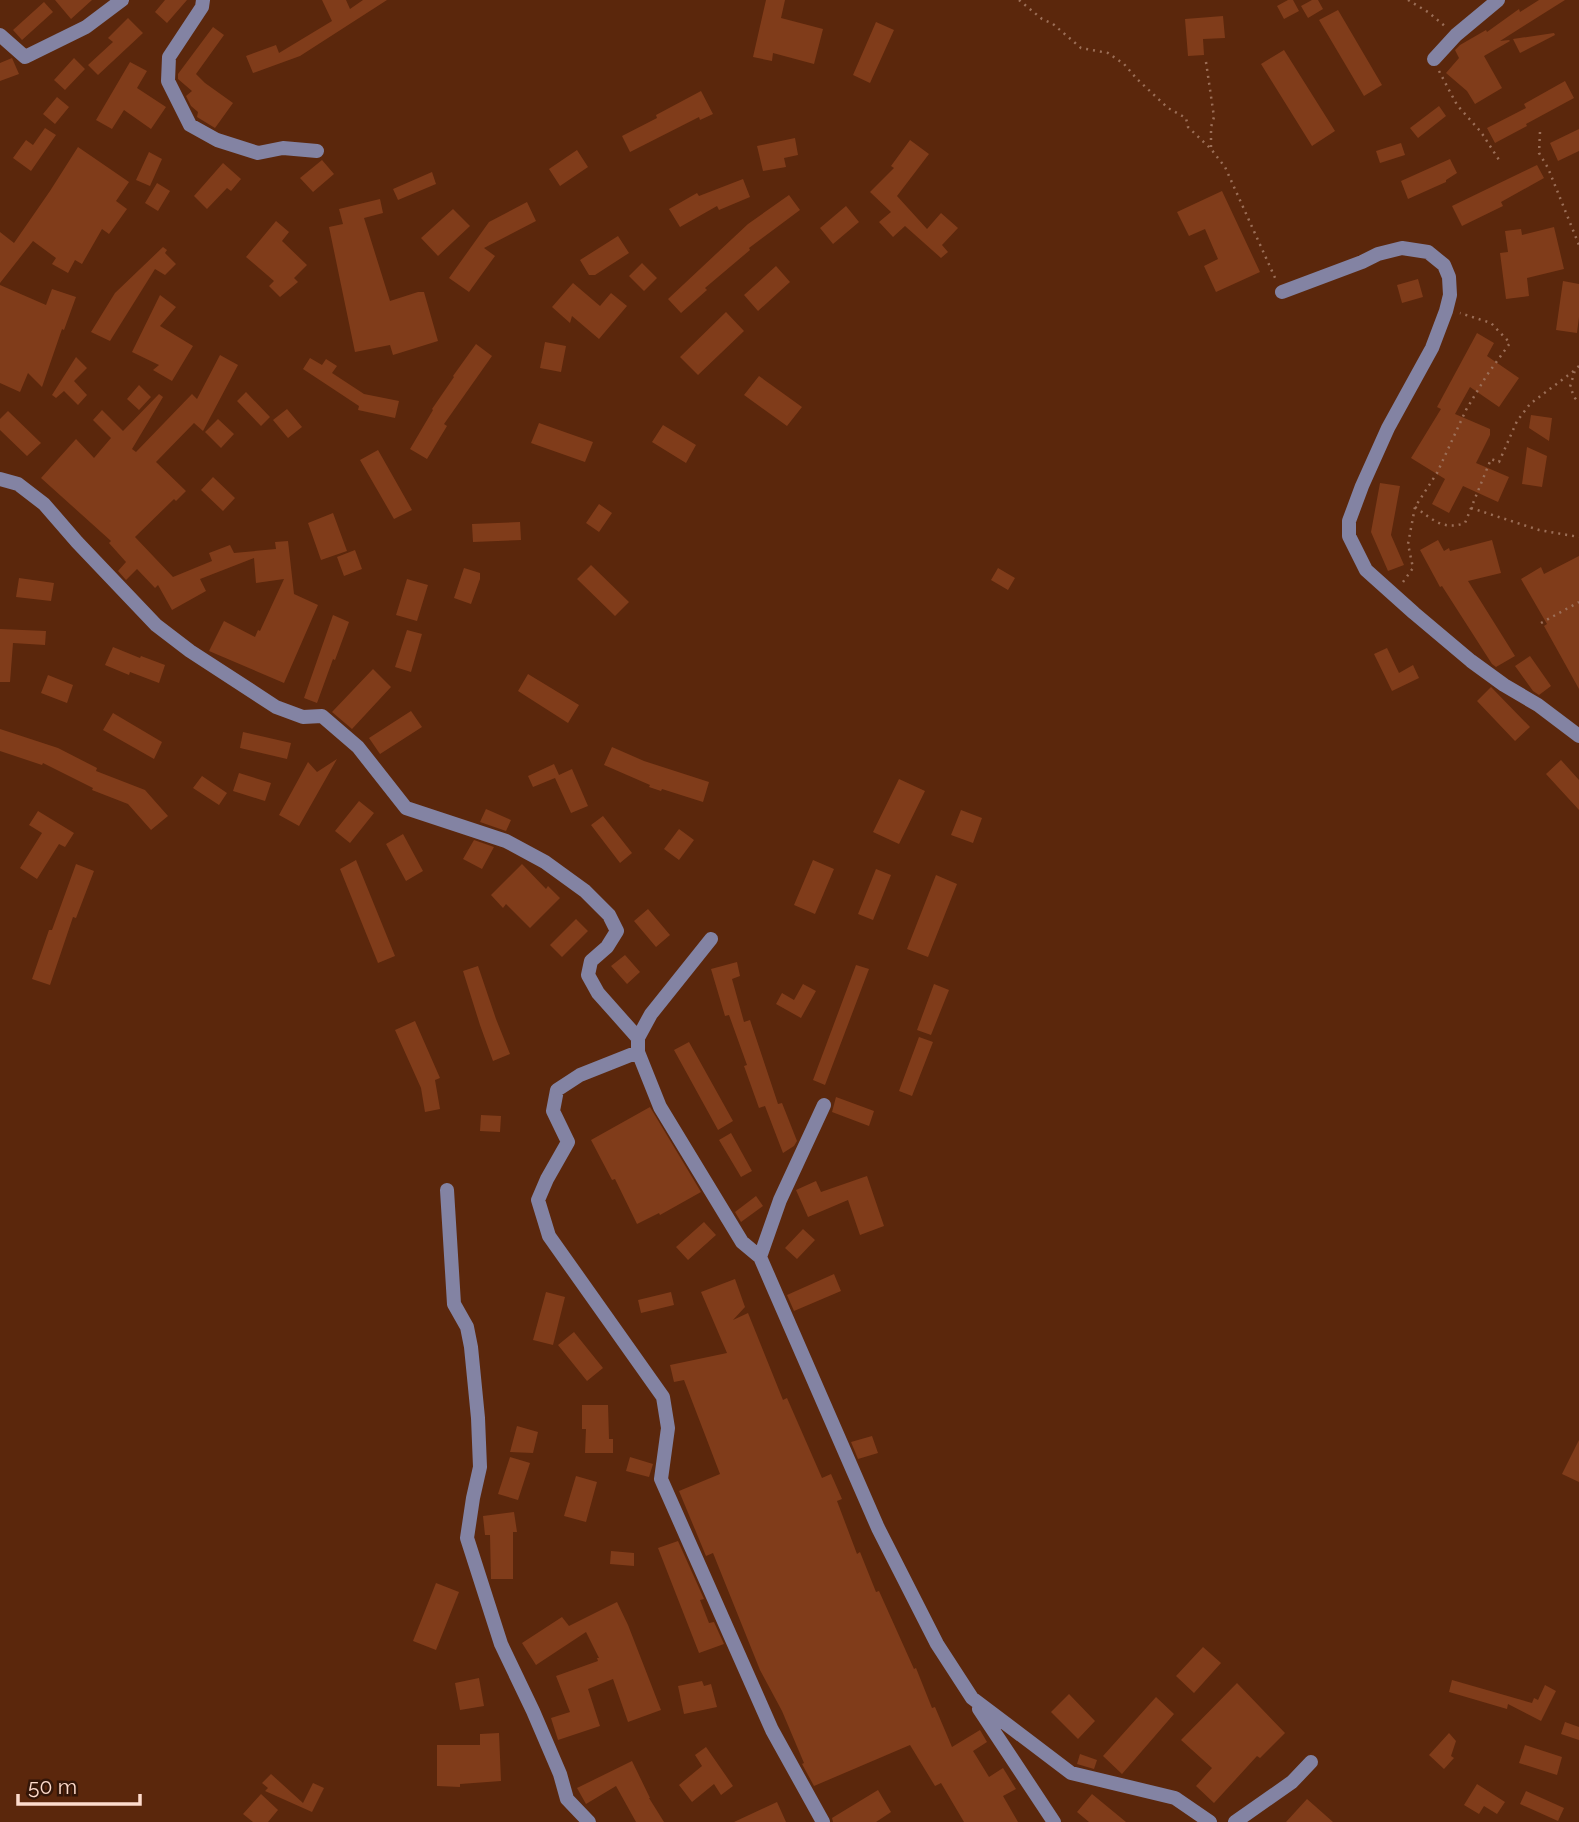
<svg xmlns="http://www.w3.org/2000/svg" width="1579" height="1822" font-family="Raleway,sans-serif">
<rect width="100%" height="100%" fill="#5b270c"/>
<path fill="#803c1a" d="M55,0H92L71,19Z
M165,0H187L167,23L155,12Z
M322,0H346L350,9L363,0H387L300,56L253,73L246,56L276,45L279,53L332,21Z
M766,0H785L781,18L823,29L814,64L773,53L772,61L753,57Z
M1288,0H1293L1299,11L1284,19L1277,6Z
M1312,0H1318L1323,9L1308,18L1301,6Z
M1539,0H1565L1500,41L1509,40L1510,41L1484,56L1502,88L1475,104L1467,91L1446,73L1459,58L1455,50L1460,45L1486,30L1487,32L1519,9L1520,12Z
M44,2L53,12L22,40L13,30Z
M1338,10L1382,85L1364,96L1319,20Z
M1223,16L1225,38L1203,39L1204,55L1188,56L1185,19Z
M128,18L143,33L98,75L88,65L113,42L108,38Z
M876,22L894,30L870,83L853,75Z
M213,27L224,35L196,74L205,83L233,103L215,128L197,117L198,112L191,106L186,96L192,91L178,79V74Z
M1554,33L1555,35L1520,53L1513,39Z
M1284,50L1335,131L1312,146L1261,64Z
M12,58L19,74L0,81V63Z
M74,58L85,69L65,90L54,80Z
M130,62L147,71L137,88L166,107L151,129L124,110L112,129L96,120Z
M1565,81L1574,98L1526,124L1527,126L1495,143L1487,128L1526,108L1524,104Z
M701,91L713,114L700,120L699,117L630,152L622,136L657,118L656,115Z
M57,97L69,107L55,124L43,114Z
M1439,106L1446,116L1418,138L1410,128Z
M45,128L56,135L31,171L13,158L26,140L33,145Z
M1579,129V151L1558,161L1550,143Z
M795,138L798,155L784,158L786,167L763,171L757,146Z
M910,140L929,154L897,196L927,229L941,213L958,228L942,245L948,252L941,258L905,226L893,237L879,222L891,212L870,192L894,168L891,166Z
M1401,143L1405,155L1380,163L1376,151Z
M78,147L129,182L116,201L127,209L109,234L102,229L82,264L75,260L68,273L52,264L56,258L33,241L0,283V232L14,243L50,191Z
M577,150L588,167L560,186L549,169Z
M149,152L162,159L150,186L136,180Z
M1450,159L1457,173L1446,180V182L1408,199L1401,181Z
M322,160L334,174L313,192L300,178Z
M223,163L241,179L231,191L227,188L207,209L194,196Z
M1537,165L1544,178L1501,202L1503,206L1462,226L1452,206Z
M432,172L436,184L398,200L393,189Z
M743,179L750,197L719,210L717,206L680,227L669,209L697,193L699,196Z
M157,183L170,191L158,211L145,203Z
M1222,191L1260,272L1216,292L1204,266L1218,259L1205,229L1189,236L1177,212Z
M789,195L800,210L749,248L750,250L705,288L707,290L681,313L668,299L748,224Z
M380,199L383,213L364,218L390,301L418,292H424L438,341L393,355L390,345L355,352L329,227L343,224L339,209Z
M527,202L536,221L484,248L495,256L469,292L449,278L489,222Z
M846,206L859,222L833,244L820,228Z
M453,209L470,226L438,256L421,238Z
M276,221L289,232L282,241L307,265L294,278L298,282L280,297L269,286L274,281L246,257Z
M1554,227L1564,269L1527,278L1529,296L1506,299L1500,253L1508,252L1505,231L1521,229L1522,235Z
M618,236L629,253L595,275H589L580,260Z
M163,247L167,250L165,253L176,264L165,275L155,269L110,341L91,332L115,293Z
M642,263L657,278L644,291L629,276Z
M776,266L790,282L758,311L744,295Z
M1418,279L1423,297L1402,303L1397,285Z
M1563,281L1579,284V317L1577,333L1556,330Z
M573,283L600,306L611,293L627,306L599,339L572,316L570,323L552,307Z
M0,285L46,305L52,289L76,297L64,330L62,329L42,387L28,373L20,392L0,383Z
M160,295L176,307L160,326L193,346L172,381L153,370L159,365L132,352Z
M726,312L744,331L698,375L680,357Z
M1477,333L1494,343L1487,356L1519,378L1499,407L1470,387L1455,414L1490,429V435L1476,463L1509,477L1498,502L1463,486L1449,513L1432,504L1445,479L1411,458L1441,409L1437,407Z
M545,342L566,346L561,372L540,368Z
M476,344L492,356L444,424L447,426L427,459L410,449L433,410L432,409L454,377L453,376Z
M220,355L238,365L203,431L194,423L156,462L186,491L176,501L174,499L135,537L173,577L212,561L209,553L230,545L234,553L276,549L275,542L288,541L294,594L318,605L284,683L209,651L224,621L255,637L258,630L260,631L284,579L256,583L254,558L200,579L206,591L172,610L158,585L155,588L137,569L126,580L118,571L126,562L109,543L111,541L41,478L76,439L94,458L111,438L93,420L102,410L123,431L159,394L163,397L132,449L136,452L192,394L197,399Z
M76,357L87,368L74,381L87,395L78,405L64,391L56,398L52,395Z
M310,358L322,365L326,359L337,366L332,373L364,394L399,401L395,418L358,410L359,406L303,369Z
M759,376L802,407L787,426L744,395Z
M139,385L151,397L139,410L127,399Z
M246,392L270,417L261,426L237,401Z
M287,409L302,427L288,438L273,420Z
M8,411L41,443L27,456L0,430V419Z
M1531,415L1552,418L1549,441L1529,428Z
M218,419L234,434L221,448L205,432Z
M539,423L593,442L585,462L531,443Z
M663,425L696,445L686,463L652,442Z
M1527,447L1547,456L1542,487L1522,484Z
M378,450L412,510L394,519L360,460Z
M213,477L235,498L223,511L201,490Z
M1380,483L1400,486L1391,535L1404,565L1388,571L1371,532Z
M599,504L612,513L599,532L586,523Z
M333,513L347,551L321,560L308,523Z
M520,522L521,540L473,542L472,524Z
M1438,540L1444,551L1449,548L1450,551L1492,540L1501,573L1468,581L1515,656L1496,667L1492,664L1442,586L1440,587L1420,550Z
M355,550L362,569L344,576L337,557Z
M1579,556V689L1544,626L1547,624L1521,579L1541,567L1544,574Z
M591,565L629,602L615,616L577,579Z
M464,568L480,573V579L471,604L454,598Z
M998,568L1015,578L1008,590L991,580Z
M19,578L54,583L51,601L16,597Z
M407,579L428,585L417,621L396,615Z
M333,615L349,622L335,660L333,659L317,703L304,698Z
M0,629L46,631L45,645L13,643L10,682H0Z
M407,630L422,634L411,672L395,667Z
M113,647L140,658L141,656L165,665L159,683L130,672L129,675L105,665Z
M1387,648L1399,673L1413,665L1419,678L1392,691L1374,654Z
M1530,656L1551,686L1539,695L1533,691L1515,666Z
M373,669L391,687L352,729L332,712Z
M528,674L579,705L568,723L518,691Z
M48,675L73,685L67,703L41,693Z
M1491,687L1530,727L1515,741L1477,701Z
M411,711L422,727L380,754L369,738Z
M113,713L162,742L154,759L103,730Z
M0,729L58,748L97,768L96,771L145,790L168,816L151,830L128,804L92,790L93,788L43,763L42,765L0,751Z
M243,732L291,743L287,759L240,748Z
M612,747L644,761L709,782L703,802L662,789L661,791L649,787L650,785L604,765Z
M337,759L299,826L279,815L308,762L317,772Z
M1561,760L1579,780V810L1546,774Z
M554,764L559,775L572,769L588,806L571,813L555,778L533,787L528,776Z
M239,773L271,783L265,801L233,791Z
M202,776L227,793L219,805L193,788Z
M899,779L925,791L899,844L873,832Z
M359,801L374,813L350,843L335,831Z
M486,809L511,820L506,831L480,822Z
M961,810L982,818L973,843L951,835Z
M38,811L74,833L65,847L59,844L37,879L20,868L42,833L29,825Z
M603,816L632,853L620,863L591,825Z
M679,829L694,840L679,860L664,849Z
M403,834L423,871L406,881L386,844Z
M474,840L494,847L482,869L463,859Z
M356,860L395,956L378,963L340,869Z
M813,860L834,869L815,914L794,905Z
M76,864L94,871L76,918L73,917L50,985L32,979L49,930H52Z
M522,864L546,889L548,886L560,898L530,928L506,904L503,908L491,895Z
M876,869L891,875L873,920L858,914Z
M936,875L957,884L928,957L907,949Z
M648,909L670,935L656,947L634,921Z
M576,919L588,931L562,957L550,945Z
M625,955L640,972L627,984L611,966Z
M737,962L740,976L732,979L744,1022L750,1020L778,1104L782,1103L797,1141L794,1146L783,1153L765,1106L759,1108L744,1066L747,1065L729,1015L725,1016L711,969Z
M856,965L869,969L825,1085L813,1080Z
M478,966L496,1019L510,1054L493,1061L480,1025L463,971Z
M803,984L816,991L801,1018L776,1004L782,993L794,1000Z
M934,984L949,990L931,1035L917,1030Z
M415,1021L440,1078L435,1080L440,1109L425,1112L421,1088L395,1030Z
M919,1037L933,1042L912,1096L899,1091Z
M689,1042L733,1121L718,1130L674,1050Z
M836,1097L874,1111L869,1126L832,1112Z
M650,1107L701,1192L660,1215L659,1213L637,1224L615,1179L612,1180L591,1140Z
M481,1115L501,1116L500,1132L480,1131Z
M731,1133L752,1171L741,1177L719,1140Z
M867,1176L884,1226L860,1235L848,1200L808,1217L796,1190L816,1181L821,1192Z
M756,1196L763,1206L741,1222L735,1212Z
M704,1222L716,1235L688,1260L676,1247Z
M803,1229L815,1240L797,1259L785,1248Z
M834,1274L841,1291L794,1311L787,1295Z
M735,1279L745,1307L733,1320L748,1313L783,1400L787,1398L822,1478L831,1474L842,1499L837,1501L857,1554L860,1552L876,1592L879,1591L914,1669L916,1668L932,1708L935,1707L952,1747L980,1730L987,1742L973,1751L989,1777L1003,1768L1016,1789L1003,1796L1018,1822H964L941,1783L935,1786L910,1745L814,1786L802,1764L804,1763L782,1711L760,1670L713,1553L706,1556L679,1491L720,1474L684,1380L674,1382L670,1365L727,1353L701,1292Z
M546,1292L565,1297L553,1345L533,1340Z
M671,1292L674,1305L641,1313L638,1300Z
M574,1332L603,1368L587,1381L558,1345Z
M582,1405H608L609,1439H613V1453H585L586,1429H582Z
M517,1426L538,1432L533,1453L510,1452Z
M872,1436L878,1453L858,1459L851,1442Z
M1579,1440V1482L1562,1474Z
M510,1457L530,1463L518,1500L498,1494Z
M630,1457L653,1464L649,1477L626,1471Z
M576,1476L597,1482L586,1522L564,1516Z
M514,1512L517,1532H513V1579H491L490,1535H485L483,1516Z
M678,1541L704,1599L700,1600L709,1623L714,1622L724,1644L699,1653L658,1548Z
M611,1551L634,1553V1566L610,1564Z
M436,1583L459,1592L436,1650L413,1641Z
M617,1602L628,1625L661,1710L628,1722L613,1679L588,1689L600,1726L558,1740L551,1718L570,1712L556,1676L598,1661L597,1658H599L586,1632L536,1665L522,1643L562,1617L569,1626Z
M1203,1647L1221,1663L1194,1693L1176,1676Z
M479,1678L484,1706L460,1710L455,1683Z
M1452,1680L1532,1703L1534,1698L1538,1700L1545,1685L1556,1691L1541,1721L1508,1704L1507,1709L1449,1692Z
M702,1681L704,1686L711,1684L717,1707L684,1714L678,1686Z
M1237,1683L1285,1733L1260,1758L1257,1756L1214,1803L1196,1786L1212,1768L1181,1740Z
M1069,1694L1095,1721L1078,1739L1051,1712Z
M1156,1697L1174,1714L1122,1774L1103,1756Z
M1565,1722L1579,1727V1740L1561,1734Z
M499,1733L501,1781L460,1784V1787L437,1786V1745H480V1734Z
M1449,1733L1456,1741L1451,1756L1454,1758L1444,1769L1429,1755Z
M1525,1745L1562,1757L1557,1775L1519,1763Z
M706,1747L733,1786L721,1795L714,1784L692,1802L679,1785L702,1766L695,1755Z
M1080,1754L1097,1760L1094,1769L1077,1764Z
M632,1761L650,1798H649L664,1822H636L616,1786L586,1804L577,1788Z
M271,1774L303,1803L313,1783L324,1788L312,1812L265,1791L268,1788L262,1783Z
M1477,1784L1505,1802L1497,1814L1484,1806L1479,1814L1464,1805Z
M878,1790L891,1812L876,1822H833L832,1818Z
M1526,1791L1564,1808L1558,1821L1520,1804Z
M261,1794L278,1810L268,1822H253L243,1814Z
M1092,1794L1126,1822H1089L1077,1812Z
M1307,1799L1333,1822H1286Z
M777,1802L786,1822H734Z"/>
<g fill="none" stroke-linecap="round" stroke-linejoin="round">
<path stroke="#9b6e57" stroke-width="2.5" stroke-dasharray="2 5" stroke-linecap="butt" d="M1019,0L1042,19L1053,24L1081,48L1108,53L1124,64L1137,79L1168,108L1186,118L1188,127L1211,149L1225,167L1276,280
M1408,0L1428,12L1446,27
M1206,62L1214,117L1211,127V149
M1439,71L1457,105L1481,132L1501,163
M1540,132L1539,153L1548,168L1579,245
M1579,366L1575,370L1570,387L1575,398L1579,403
M1415,507C1432,519 1443,531 1465,523L1491,459L1499,462L1517,421L1530,404L1575,370
M1471,508L1539,530L1579,537
M1403,582L1413,568L1408,544L1415,507L1437,473L1466,410L1487,375L1510,343L1491,323L1460,313
M1541,623L1579,602"/>
<path stroke="#8383a3" stroke-width="14" d="M203,0L202,7L169,57L168,81L190,125L217,140L258,153L283,148L317,151
M0,35L25,57L86,27L122,0
M1434,59L1456,35L1498,0
M1282,292L1362,262L1378,254L1402,248L1428,252L1444,265L1449,277L1450,295L1446,311L1432,348L1388,428L1362,486L1349,521V536L1366,570L1414,613L1471,661L1504,685L1538,705L1579,736
M0,479L18,484L44,504L77,542L156,625L190,651L276,707L303,717L322,716L358,747L406,808L506,841L545,862L585,891L609,915L617,931L607,947L591,961L588,975L598,993L638,1038
M711,939L651,1014L638,1038V1052L660,1107L742,1242L760,1257L878,1528L937,1644L972,1698L1071,1773L1175,1798L1210,1822
M638,1052L580,1075L557,1090L553,1111L568,1142L547,1179L538,1200L549,1236L663,1397L668,1428L661,1479L772,1730L823,1822
M447,1190L454,1304L467,1327L471,1347L478,1418L480,1467L473,1498L467,1538L501,1644L533,1711L560,1774L567,1799L589,1822
M760,1257L780,1200L824,1105
M979,1709L1054,1822
M1235,1822L1292,1782L1311,1762"/>
</g>
<path d="M18 1794v10h122v-10" fill="none" stroke="#fedccd" stroke-width="3.5"/>
<text x="28" y="1794" font-size="21" fill="#fedccd" stroke="#341608" stroke-width="5" paint-order="stroke">50 m</text>
</svg>
